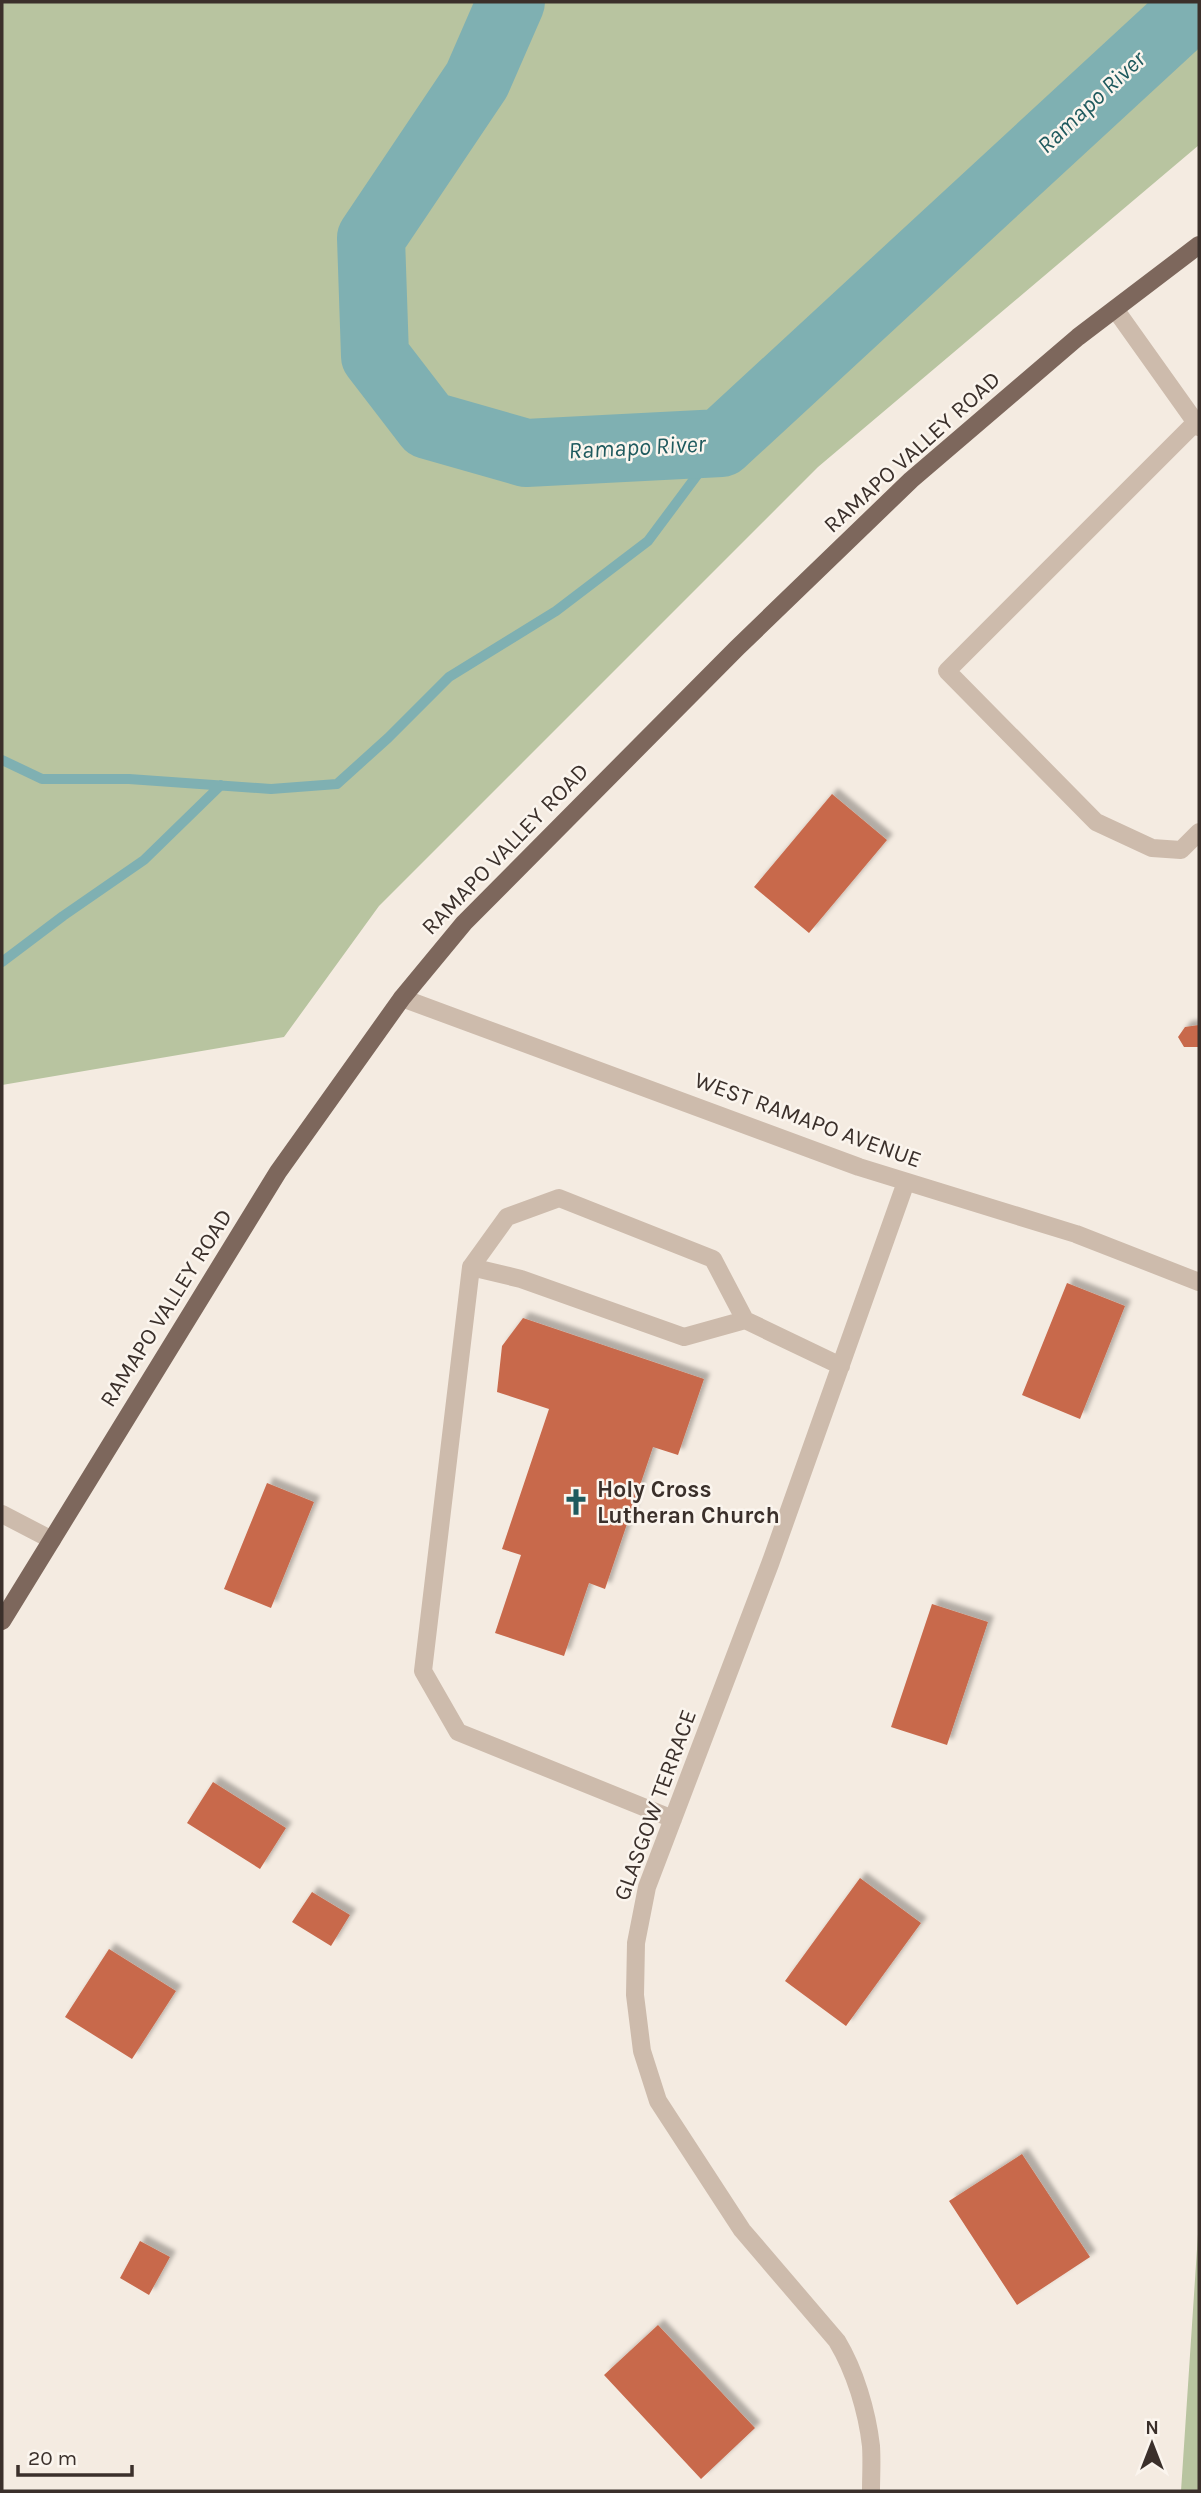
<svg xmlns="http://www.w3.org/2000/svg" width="1201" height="2493" font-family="Karla,sans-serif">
<defs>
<filter id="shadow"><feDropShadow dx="6" dy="-6" stdDeviation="2" flood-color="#0004"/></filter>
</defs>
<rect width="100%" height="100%" fill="#f4ebe1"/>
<path fill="#b8c4a0" d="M2,2H1199V145L818,467L379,906L284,1037L2,1085Z
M1199,2219V2491H1181Z"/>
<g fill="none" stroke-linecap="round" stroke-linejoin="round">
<path stroke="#7fb0b2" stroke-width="10" d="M2,760L42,779H129L271,789L337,784L388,738L449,677L556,611L648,541L721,443
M2,962L63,916L144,860L221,785"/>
<path stroke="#7fb0b2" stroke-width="68" d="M511,2L477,80L371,238L375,356L428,425L526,453L721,443L1199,2"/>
</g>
<path fill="#c8694b" filter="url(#shadow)" d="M832,794L887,840L809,933L754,887Z
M1199,1025V1047H1184L1178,1037L1185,1027Z
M1067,1283L1125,1306L1080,1419L1022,1395Z
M523,1318L704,1379L678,1455L653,1447L605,1589L589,1583L564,1656L495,1633L521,1555L502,1549L549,1409L497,1392L502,1346Z
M267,1483L314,1502L271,1608L224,1589Z
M932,1604L988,1622L947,1745L891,1727Z
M213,1782L286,1828L260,1869L187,1823Z
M860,1878L921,1923L846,2026L785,1981Z
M312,1892L350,1915L331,1946L292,1922Z
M109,1949L176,1991L132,2059L65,2017Z
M1022,2154L1090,2257L1017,2305L949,2201Z
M140,2241L170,2257L149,2295L120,2278Z
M658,2325L755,2428L701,2479L604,2375Z"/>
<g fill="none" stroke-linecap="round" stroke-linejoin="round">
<path stroke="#cdbbac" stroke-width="18" d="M1115,309L1199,427
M1195,423L947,671L1096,822L1152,848L1181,850L1199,832
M402,998L859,1167L1076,1234L1199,1282
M471,1267L521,1279L684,1337L745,1320
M2,1514L52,1540
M673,1819L458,1732L423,1671L471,1267L507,1217L559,1198L713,1259L745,1320L841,1366
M871,2491C871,2477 872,2461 871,2446C867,2411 855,2371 837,2341L742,2230L658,2101L642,2051L635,1995L636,1943L647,1887L770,1564L906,1182"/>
<path stroke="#7d675c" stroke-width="18" d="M2,1621L278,1172L402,998L464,923L737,648L911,480L1078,337L1199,245"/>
</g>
<defs>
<symbol id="church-bare" viewBox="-9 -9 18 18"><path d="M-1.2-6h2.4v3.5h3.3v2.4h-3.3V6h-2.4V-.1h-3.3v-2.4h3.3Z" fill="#1f5a5e" stroke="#fbf5ee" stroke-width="2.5" paint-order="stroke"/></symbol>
</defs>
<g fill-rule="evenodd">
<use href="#church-bare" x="557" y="1483" width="38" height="38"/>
</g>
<g text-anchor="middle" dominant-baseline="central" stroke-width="5" stroke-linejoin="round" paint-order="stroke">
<g font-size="23" fill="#3b302b" stroke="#fbf5ee">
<text transform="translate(912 452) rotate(-42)">RAMAPO VALLEY ROAD</text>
<text transform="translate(505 849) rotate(-46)">RAMAPO VALLEY ROAD</text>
<text transform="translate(808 1120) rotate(20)">WEST RAMAPO AVENUE</text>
<text transform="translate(166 1308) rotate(-58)">RAMAPO VALLEY ROAD</text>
<text transform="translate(655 1805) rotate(-70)">GLASGOW TERRACE</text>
</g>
<g font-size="23" font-weight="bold" fill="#3b302b" stroke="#fbf5ee" text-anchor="start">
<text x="597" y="1489">Holy Cross<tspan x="597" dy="26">Lutheran Church</tspan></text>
</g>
<g font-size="24" font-style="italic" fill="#1f5a5e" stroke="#fbf5ee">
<text transform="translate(1091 102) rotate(-43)">Ramapo River</text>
<text transform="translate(637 447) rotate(-3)">Ramapo River</text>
</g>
</g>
<rect width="1201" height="2493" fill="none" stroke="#3b302b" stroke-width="7"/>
<g transform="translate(1152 2444)" stroke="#fbf5ee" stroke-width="5" paint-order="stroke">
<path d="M0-5L12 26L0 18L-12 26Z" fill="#3b302b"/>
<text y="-10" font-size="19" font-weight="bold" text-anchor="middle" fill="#3b302b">N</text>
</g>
<path d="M18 2465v10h114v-10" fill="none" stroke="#3b302b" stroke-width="3.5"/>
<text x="28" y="2465" font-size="21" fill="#3b302b" stroke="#fbf5ee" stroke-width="5" paint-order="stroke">20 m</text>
</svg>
